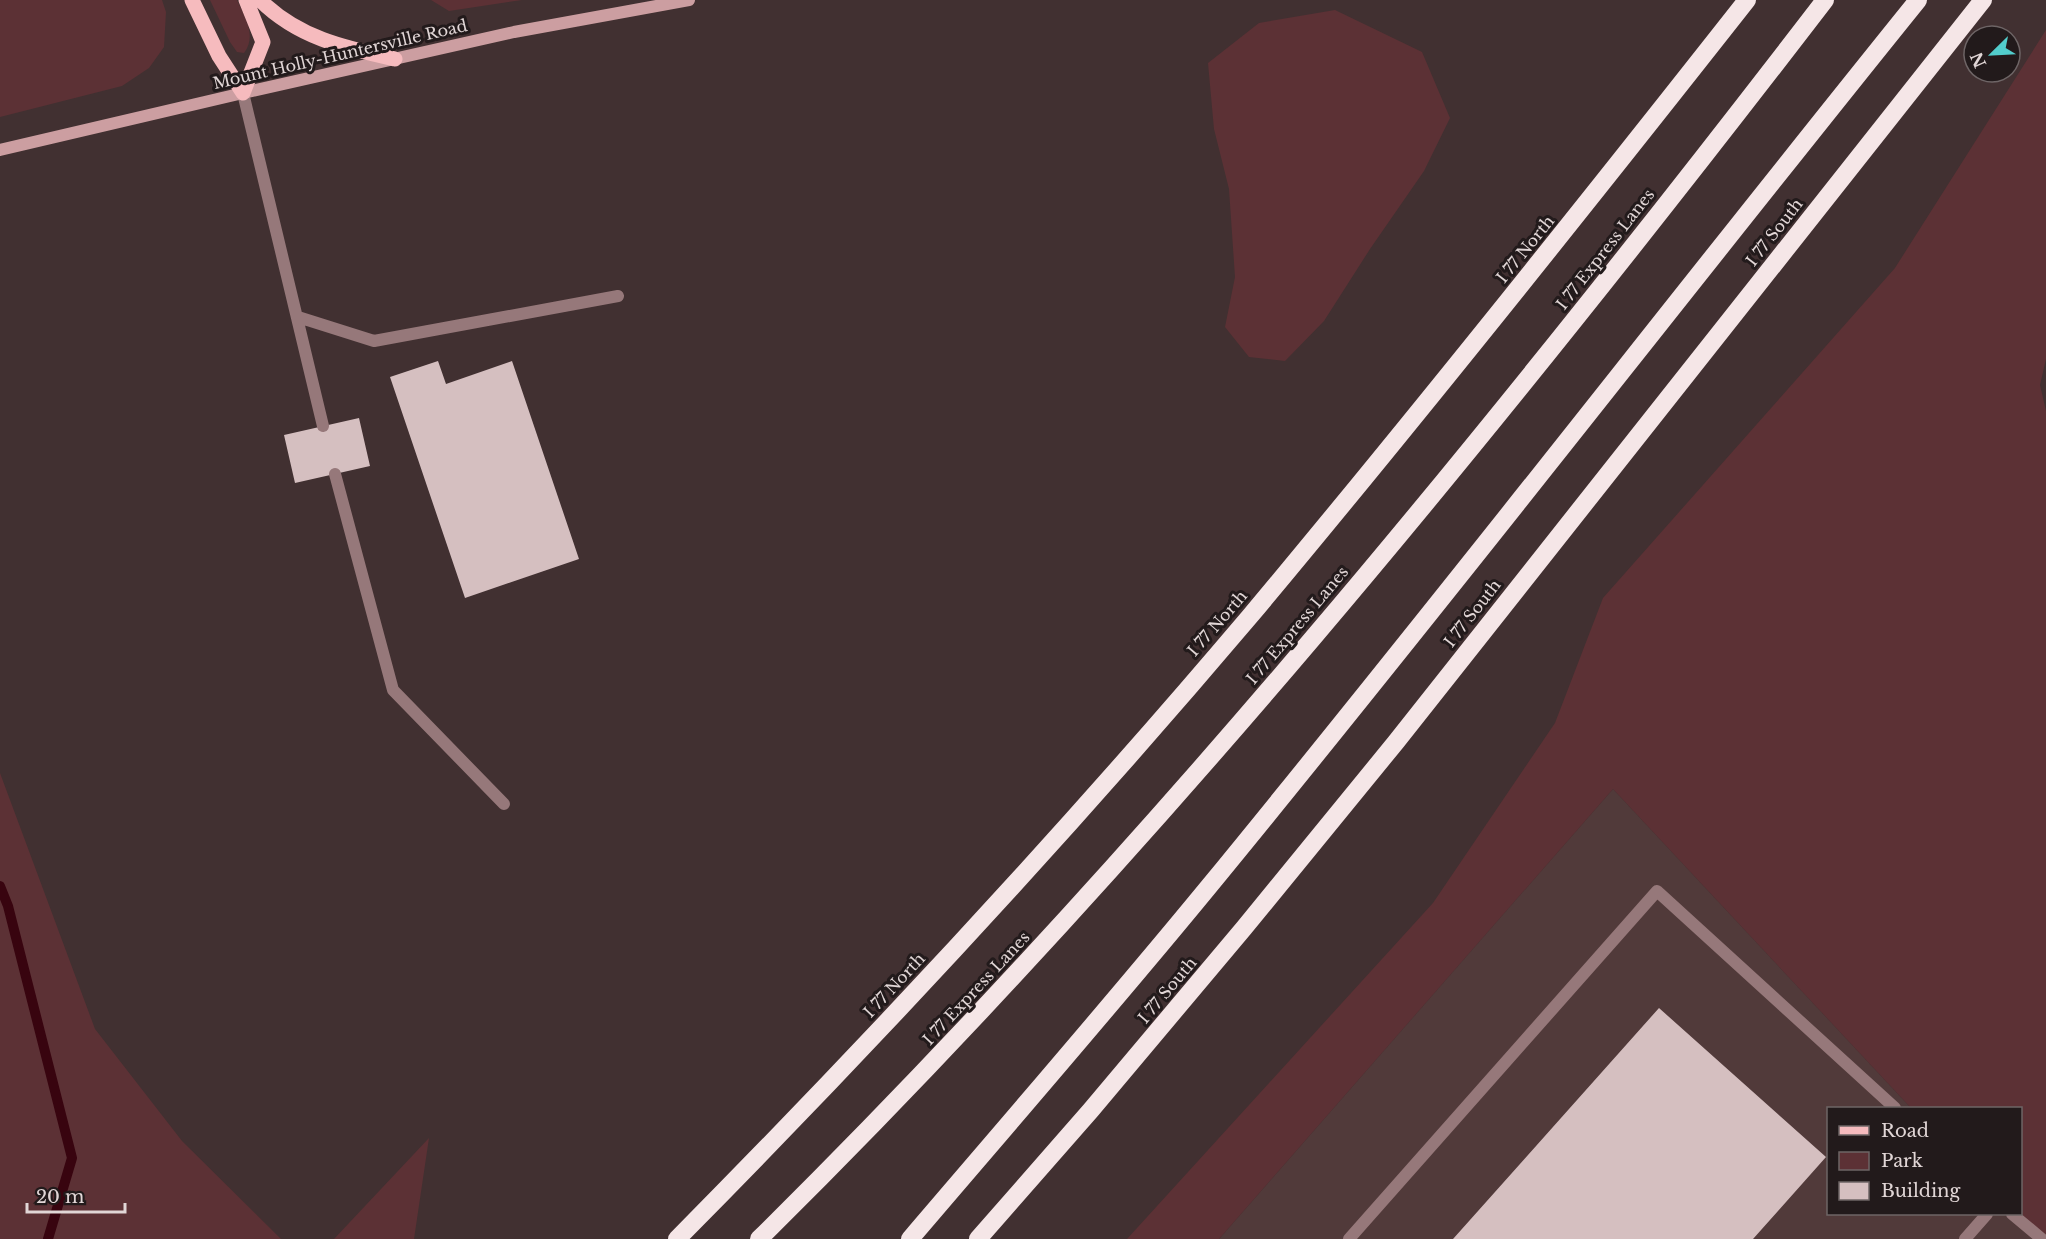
<svg xmlns="http://www.w3.org/2000/svg" width="2046" height="1239" font-family="'Libre Baskerville',serif">
<rect width="100%" height="100%" fill="#413031"/>
<path fill="#513a3a" d="M1613,789L1911,1108H1828V1214H2012L2041,1239H1219Z"/>
<path fill="#5c3135" d="M0,0H162L166,12L164,47L149,68L122,86L0,117Z
M210,0H237C245,17 257,36 244,53L237,52L230,42Z
M431,0H522L449,11Z
M1335,10L1422,52L1450,118L1424,171L1370,249L1324,321L1285,361L1249,357L1225,327L1235,277L1229,189L1214,129L1208,63L1259,23Z
M2046,30V359L2040,385L2046,411V1239L2020,1214V1108H1911L1613,789L1219,1239H1127L1433,903L1555,723L1603,598L1895,268Z
M0,773L95,1029L182,1141L281,1239H0Z
M429,1138L414,1239H334Z"/>
<g fill="none" stroke-linecap="round" stroke-linejoin="round">
<path stroke="#38040f" stroke-width="10" d="M0,886L8,906L72,1158L48,1239"/>
</g>
<path fill="#d5bfc0" d="M438,361L446,384L512,361L579,559L465,598L390,377Z
M359,418L370,466L295,483L284,435Z
M1659,1008L1826,1157L1753,1239H1453Z"/>
<g fill="none" stroke-linecap="round" stroke-linejoin="round">
<path stroke="#96787a" stroke-width="12" d="M243,93L323,426
M298,317L374,341L618,296
M335,474L393,690L504,804
M2012,1214L2042,1239
M1349,1239L1657,891L1895,1108
M1965,1239L1987,1214"/>
<path stroke="#cc9ea1" stroke-width="12" d="M0,150L243,93L514,32L689,0"/>
<path stroke="#f6bbbe" stroke-width="15" d="M192,0L219,56L243,93
M260,0C298,38 345,48 395,59
M243,93L263,42L246,0"/>
<path stroke="#f5e6e7" stroke-width="18" d="M677,1239C876,1038 1068,831 1251,615C1420,413 1584,207 1747,0
M759,1239C1147,856 1493,432 1825,0
M910,1239C1009,1123 1109,1008 1206,890C1447,597 1679,296 1918,0
M978,1239L1091,1110L1244,928L1396,742L1983,0"/>
</g>
<g text-anchor="middle" dominant-baseline="central" stroke-width="6" stroke-linejoin="round" paint-order="stroke">
<g font-size="16" fill="#e1d6d6" stroke="#221a1b">
<text transform="translate(340 54) rotate(-13)">Mount Holly-Huntersville Road</text>
<text transform="translate(1774 232) rotate(-52)">I 77 South</text>
<text transform="translate(1525 249) rotate(-51)">I 77 North</text>
<text transform="translate(1605 249) rotate(-52)">I 77 Express Lanes</text>
<text transform="translate(1472 613) rotate(-52)">I 77 South</text>
<text transform="translate(1217 623) rotate(-49)">I 77 North</text>
<text transform="translate(1297 625) rotate(-50)">I 77 Express Lanes</text>
<text transform="translate(894 985) rotate(-47)">I 77 North</text>
<text transform="translate(976 988) rotate(-47)">I 77 Express Lanes</text>
<text transform="translate(1167 990) rotate(-50)">I 77 South</text>
</g>
</g>
<rect x="1827" y="1107" width="195" height="108" fill="#221a1b" stroke="#6e6566" stroke-width="1.5"/>
<rect x="1839" y="1126" width="30" height="9" fill="#f6bbbe" stroke="#6e6566" stroke-width="1.5"/>
<text x="1881" y="1137" font-size="18" fill="#e1d6d6">Road</text>
<rect x="1839" y="1152" width="30" height="18" fill="#5c3135" stroke="#6e6566" stroke-width="1.5"/>
<text x="1881" y="1167" font-size="18" fill="#e1d6d6">Park</text>
<rect x="1839" y="1182" width="30" height="18" fill="#d5bfc0" stroke="#6e6566" stroke-width="1.5"/>
<text x="1881" y="1197" font-size="18" fill="#e1d6d6">Building</text>
<g transform="translate(1992 54) rotate(246)"><circle r="28" fill="#221a1b" stroke="#6e6566" stroke-width="1.5"/>
<path d="M0-4.5L10 22L0 15L-10 22Z" fill="#52cdcc"/>
<text y="-9" font-size="16" font-weight="bold" text-anchor="middle" fill="#e1d6d6">N</text>
</g>
<path d="M27 1203v9h98v-9" fill="none" stroke="#e1d6d6" stroke-width="3"/>
<text x="36" y="1203" font-size="18" fill="#e1d6d6" stroke="#221a1b" stroke-width="4.5" paint-order="stroke">20 m</text>
</svg>
